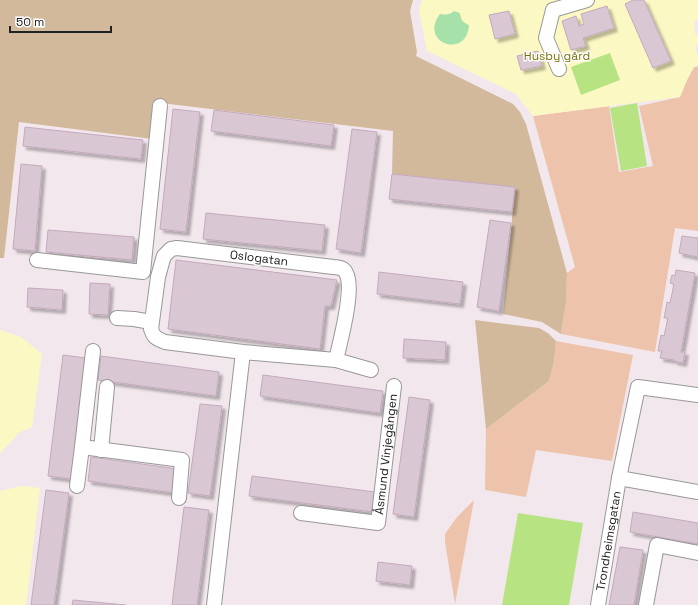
<svg xmlns="http://www.w3.org/2000/svg" width="698" height="605" font-family="'Space Grotesk',sans-serif">
<defs>
<filter id="shadow"><feDropShadow dx="3.5" dy="3.5" stdDeviation="1" flood-color="#0004"/></filter>
</defs>
<rect width="100%" height="100%" fill="#f2e7ec"/>
<path fill="#edc3ac" d="M698,66V231L675,228L655,352L561,334L566,302L567,273L575,267L533,116L609,106L619,172L653,166L639,106L680,97L687,80L694,67Z
M556,341L633,355L612,461L536,450L526,497L485,490L486,429L549,381L554,362Z
M474,500L455,604L445,542V534L457,517Z"/>
<path fill="#d3b99b" d="M0,0H413L410,11L417,52L416,56L513,104L520,112L526,124L567,273L566,302L561,334L542,322L503,314L515,187L392,174L393,131L161,103L152,139L19,122L4,258H0Z
M475,320L539,328L548,333L556,341L554,362L549,381L486,429Z"/>
<path fill="#fcf8c4" d="M422,0H698V19L694,22L695,34L698,35V45L695,46L697,55L698,56V66L694,67L687,80L680,97L533,116L516,94L427,51L419,10Z
M0,330L21,337L42,354L32,427L20,432L0,453Z
M21,486L40,488L26,605H0V491Z"/>
<path fill="#b7e383" d="M610,53L620,80L581,95L571,67Z
M637,103L647,166L621,171L610,108Z
M518,513L583,523L569,605H502Z"/>
<path fill="#a6e1aa" d="M454,11L460,13C461,20 462,22 469,25C467,60 418,43 440,14C447,15 449,15 454,11Z"/>
<path fill="#d9c7d4" stroke="#c4a9bd" filter="url(#shadow)" d="M633,0H644L671,61L653,68L625,4Z
M607,6L614,28L583,38L586,46L571,50L562,21L576,16L579,26L584,24L581,14Z
M509,11L515,34L495,39L489,15Z
M538,51L542,66L521,70L517,56Z
M173,109L200,112L186,232L160,229Z
M214,110L334,125L331,146L211,131Z
M25,127L143,140L141,159L23,146Z
M352,129L377,132L361,253L336,249Z
M21,164L42,166L35,251L13,249Z
M392,174L515,187L512,212L389,199Z
M206,213L325,225L322,251L203,239Z
M490,220L511,223L499,311L477,307Z
M48,230L134,237L132,260L46,252Z
M682,236L698,238V257L679,253Z
M176,260L337,280L331,306H325L320,349L168,329Z
M676,270L695,273L681,352H685L683,363L674,361V360L660,358L662,351H658L661,335L664,336L668,318H664L667,302L670,303L674,284L670,283L672,275L675,276Z
M379,272L463,282L460,304L377,294Z
M90,283L110,284L108,315L89,314Z
M28,288L63,290L62,310L27,307Z
M404,339L446,342L445,360L403,358Z
M63,355L86,358L71,479L48,476Z
M101,356L219,372L216,396L98,380Z
M263,375L383,391L380,413L260,396Z
M409,397L430,400L414,517L393,514Z
M200,404L222,406L210,496L188,493Z
M91,457L178,469L175,493L88,481Z
M252,476L375,492L373,512L249,496Z
M46,490L69,493L54,605H31Z
M184,507L209,510L197,605H172Z
M633,512L698,523V544L630,532Z
M620,547L643,550L634,605H609Z
M378,562L412,566L410,585L376,581Z
M73,600L126,605H72Z"/>
<g fill="none" stroke-linecap="round" stroke-linejoin="round">
<defs>
<g id="minor">
<path d="M559,69L546,38L553,10L587,0"/>
<path d="M37,260L143,272L160,106"/>
<path d="M117,318L134,319L151,322"/>
<path d="M336,360L371,370"/>
<path d="M82,447L93,351"/>
<path d="M101,450L107,387"/>
<path d="M619,478L698,492"/>
<path d="M77,486L82,447L182,460L179,498"/>
<path id="s1" d="M301,513L378,523L394,386"/>
<path d="M214,605L243,352L336,360C340,342 355,288 346,273C344,268 338,267 333,267L177,248L171,249L164,256L163,259L158,277L151,329C154,338 156,338 165,342L243,352"/>
<path id="s2" d="M598,605L619,478L638,387L698,395"/>
<path d="M646,605L657,545L698,553"/>
</g>
</defs>
<use href="#minor" stroke="#989898" stroke-width="16"/>
<use href="#minor" stroke="#fff" stroke-width="14"/>
</g>
<g text-anchor="middle" dominant-baseline="central" stroke-width="3" stroke-linejoin="round" paint-order="stroke">
<g font-size="12" fill="#7b7308" stroke="#fff">
<text x="557" y="56">Husby gård</text>
</g>
<g font-size="12" fill="#212121" stroke="#fff">
<text transform="translate(259 258) rotate(7)">Oslogatan</text>
<text stroke="none"><textPath href="#s1" startOffset="147">Åsmund Vinjegången</textPath></text>
<text stroke="none"><textPath href="#s2" startOffset="65">Trondheimsgatan</textPath></text>
</g>
</g>
<path d="M10 26v6h101v-6" fill="none" stroke="#212121" stroke-width="2"/>
<text x="16" y="26" font-size="12" fill="#212121" stroke="#ffffff" stroke-width="3" paint-order="stroke">50 m</text>
</svg>
